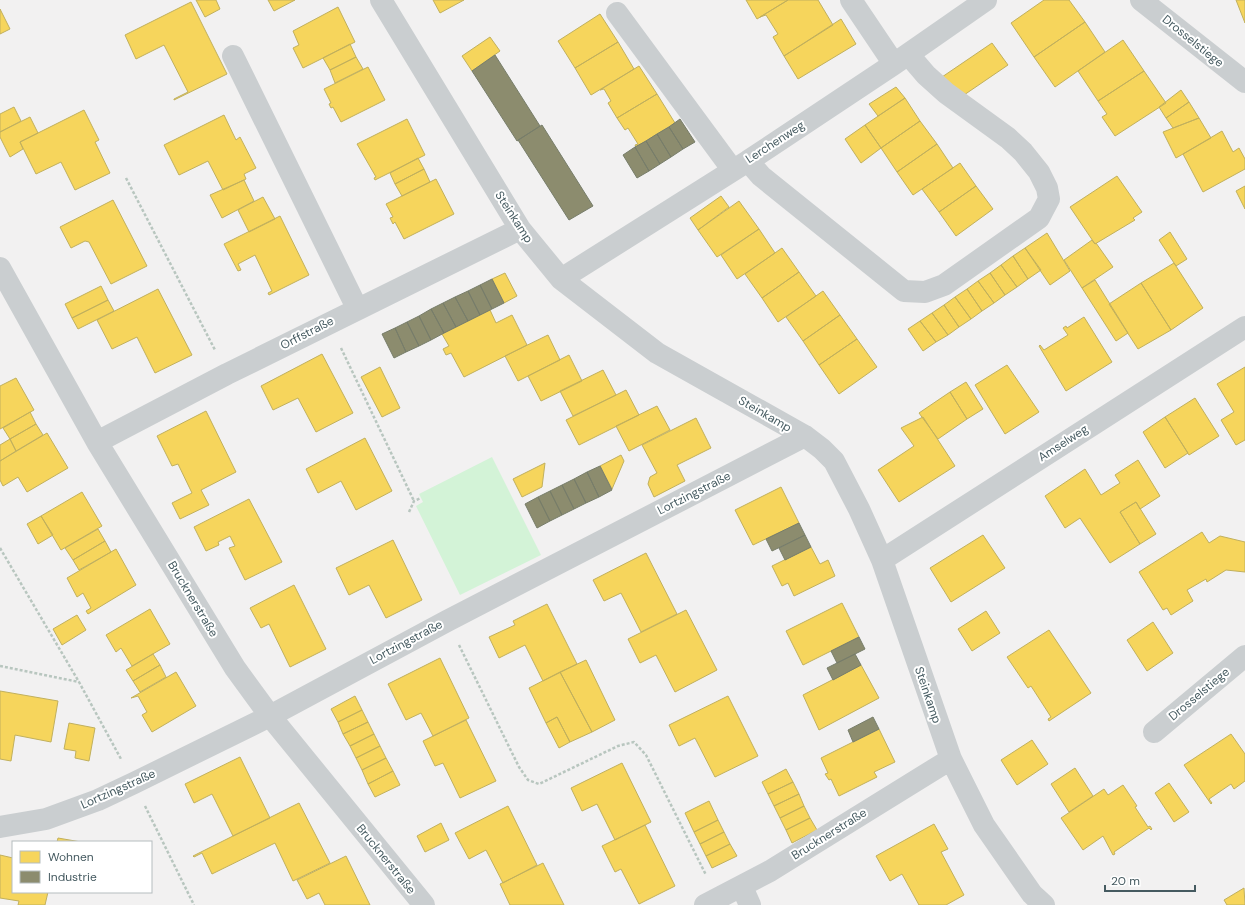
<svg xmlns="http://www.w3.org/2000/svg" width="1245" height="905" font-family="'DM Sans',sans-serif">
<rect width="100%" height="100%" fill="#f2f1f1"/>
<path fill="#d3f3d7" d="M492,457L541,555L460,595L416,506L423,502L419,494Z"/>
<path fill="#f6d55c" stroke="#c1b05d" d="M196,0H216L220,9L205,17Z
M268,0H295L274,11Z
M433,0H464L440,13Z
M746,0H788L757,19Z
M788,0H818L833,25L784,56L773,37L778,34L766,15L760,17Z
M1044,0H1069L1085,22L1034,57L1011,23Z
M1236,0H1245V23Z
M191,2L227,74L174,100V99L188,92L164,45L136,59L125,35Z
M338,7L355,42L303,68L293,48L299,45L293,31Z
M0,9L10,29L0,34Z
M600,14L618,42L575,68L558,41Z
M841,19L856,44L798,79L784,56Z
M1085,22L1105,52L1055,87L1034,57Z
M490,37L500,51L472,71L462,56Z
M1123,40L1144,71L1098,101L1078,71Z
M618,42L634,69L591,95L575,68Z
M992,43L1008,65L964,95L942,77Z
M350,44L356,57L330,70L323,58Z
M356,57L363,69L335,83L330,70Z
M639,66L657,94L617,118L608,103L611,101L604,89L600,90Z
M368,67L385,100L341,122L333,107L331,108L329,104L331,103L324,89Z
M1144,71L1166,103L1115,136L1102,117L1107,114L1098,101Z
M896,87L905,98L878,116L869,104Z
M1181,90L1189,102L1166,118L1159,107Z
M657,94L675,123L636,147L635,145L638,144L628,128L625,130L617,118Z
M905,98L920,121L881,148L865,125Z
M1189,102L1199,118L1173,128L1166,118Z
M14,107L21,121L0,132V114Z
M84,110L99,140L95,142L110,173L75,190L61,162L36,174L20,142Z
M224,115L236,140L240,137L256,168L244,174L246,179L223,190L208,161L179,175L164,145Z
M30,117L38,133L20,142L23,149L10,157L0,137V132Z
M1199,118L1211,138L1176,158L1163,132Z
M407,119L425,155L375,180L374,178L376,177L357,144Z
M920,121L937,144L897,172L881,148Z
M865,125L881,148L861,163L845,139Z
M1222,131L1233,152L1239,148L1245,159V169L1203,192L1183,154Z
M937,144L953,168L913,195L897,172Z
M418,158L424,169L395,184L390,173Z
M960,163L976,186L939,212L922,189Z
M424,169L430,182L402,196L395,184Z
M1117,176L1142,212L1133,218L1135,220L1095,244L1070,207Z
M436,179L454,214L404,239L395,222L393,224L390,218L393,217L386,204Z
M244,180L254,201L222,218L210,195Z
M976,186L993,209L956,236L939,212Z
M1245,186V209L1236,191Z
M721,196L729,207L698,230L690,218Z
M263,197L275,219L249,232L238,210Z
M113,200L147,266L111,284L89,242L85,241L71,248L60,227Z
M739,201L759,229L717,257L698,230Z
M280,216L309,275L269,295L268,293L272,291L255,255L238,264L241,270L238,271L224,244Z
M759,229L775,253L737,279L721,255Z
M1170,232L1187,259L1176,266L1159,240Z
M1047,233L1070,271L1050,285L1025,248Z
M1092,240L1095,244L1096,243L1113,267L1082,288L1064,260Z
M782,248L799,272L762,298L745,274Z
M1025,248L1041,270L1028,279L1013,256Z
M1013,256L1028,279L1017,287L1001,265Z
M1174,263L1203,308L1171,330L1141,283Z
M1001,265L1017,287L1005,295L990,273Z
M799,272L816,296L778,322L762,298Z
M505,273L517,296L504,303L492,279Z
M990,273L1005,295L994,303L978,281Z
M1095,280L1128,333L1116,341L1082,288Z
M978,281L994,303L982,311L967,289Z
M1141,283L1171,330L1138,349L1109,304Z
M101,286L108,300L72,318L65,304Z
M158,289L192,355L155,373L137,337L112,349L97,320Z
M967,289L982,311L971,319L955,297Z
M823,291L840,315L803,341L786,317Z
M955,297L971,319L959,327L944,305Z
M108,300L114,311L78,329L72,318Z
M944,305L959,327L948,335L932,313Z
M490,310L496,323L512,315L527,345L464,377L451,353L446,355L443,349L449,346L442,334Z
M932,313L948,335L936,342L920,321Z
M840,315L857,339L819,365L803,341Z
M1084,317L1112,362L1066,391L1039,346L1040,345L1044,350L1068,335L1063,328L1066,326L1067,328Z
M920,321L936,342L923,351L908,329Z
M548,335L560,360L518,381L505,356Z
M857,339L877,367L839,394L819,365Z
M322,354L353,413L316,432L298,398L273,410L261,386Z
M569,355L582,381L541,401L528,376Z
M1007,365L1039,412L1005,434L975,385Z
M380,367L400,408L382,417L361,377Z
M1245,367V440L1236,445L1221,420L1234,412L1217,384Z
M603,370L616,395L573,416L560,391Z
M16,378L34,410L0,429V386Z
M966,382L983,409L967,419L950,392Z
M626,390L639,415L579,445L566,420Z
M950,392L967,419L938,439L919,413Z
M1195,398L1219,436L1189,455L1165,417Z
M657,406L670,430L629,451L616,426Z
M206,411L236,472L201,490L209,505L180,519L172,503L192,493L178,464L172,466L157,436Z
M30,412L36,424L10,439L3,428Z
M923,417L955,466L899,502L878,470L914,446L901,428Z
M1165,417L1188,453L1165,468L1143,432Z
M696,418L711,448L677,465L685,481L654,497L648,484L650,477L657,473L642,445Z
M36,424L43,435L16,451L10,439Z
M47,433L68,468L27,492L18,477L3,486L0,480V461Z
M365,438L392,491L356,510L341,481L318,493L306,469Z
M10,439L16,451L0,461V445Z
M621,455L624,461L612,489L600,466Z
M1138,460L1160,496L1140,509L1136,502L1120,512L1140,544L1110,563L1080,518L1065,528L1045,496L1085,469L1101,495L1120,483L1115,475Z
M545,463L542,487L522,497L513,479Z
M781,487L799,523L753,545L735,510Z
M82,492L102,526L61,550L41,516Z
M249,499L282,562L245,580L229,548L235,546L230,536L218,542L219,545L206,551L194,527Z
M1136,502L1156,534L1140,544L1120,512Z
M41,516L53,535L38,544L27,524Z
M98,529L105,541L73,560L65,548Z
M1202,532L1209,543L1220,536L1245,542V572L1226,570L1207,582L1206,579L1187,590L1193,601L1171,615L1167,608L1163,610L1139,572Z
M983,535L1005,568L951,602L930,568Z
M393,540L422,600L386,618L369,585L349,595L336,568Z
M105,541L111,552L79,570L73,560Z
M811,547L820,564L828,560L835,576L794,596L788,583L782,586L772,566Z
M116,549L136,585L88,614L86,611L91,608L83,593L77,597L67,578Z
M646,553L677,614L641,632L621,593L604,601L593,580Z
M294,585L326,649L290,667L269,624L261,628L250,608Z
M842,603L859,637L803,665L786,631Z
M547,604L577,664L543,681L525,645L499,658L489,637L515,625L513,621Z
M150,609L170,644L132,666L121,648L116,652L106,635Z
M686,610L717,670L675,692L656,655L640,663L628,639Z
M986,611L1000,633L972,651L958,629Z
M77,615L86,630L62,645L53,629Z
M1153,622L1173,653L1147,671L1127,640Z
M1049,630L1091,693L1049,721L1048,719L1051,717L1031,686L1028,688L1007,657Z
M153,654L160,665L133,681L126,670Z
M440,658L469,718L433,736L421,713L406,720L388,684Z
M586,660L615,720L592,732L560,672Z
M160,665L166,677L140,692L133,681Z
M861,665L879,698L819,730L803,695Z
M176,672L196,706L152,732L142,715L147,712L138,696L131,698Z
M560,672L592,732L570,742L557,717L546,723L529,688Z
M0,691L58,701L51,742L15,735L11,761L0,759Z
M355,696L362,710L338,722L331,709Z
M728,696L758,756L715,777L695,738L679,746L669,725Z
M362,710L368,722L343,734L338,722Z
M557,717L570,742L559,748L546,723Z
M466,720L496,781L460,798L443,763L435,766L423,741Z
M368,722L374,734L350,746L343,734Z
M69,723L95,728L89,761L75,758L76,751L64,749Z
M879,729L895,762L874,772L877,777L839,796L831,779L829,780L825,774L828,773L821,758Z
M374,734L380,746L356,758L350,746Z
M1231,734L1245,754V781L1234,789L1231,784L1209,799L1212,803L1211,804L1184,765Z
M1032,740L1048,764L1017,785L1001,760Z
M380,746L386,758L362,770L356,758Z
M240,757L270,818L233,836L212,794L194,803L185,784Z
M386,758L393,771L368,784L362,770Z
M622,763L651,822L615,840L597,804L582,811L571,788Z
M1075,768L1093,796L1069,812L1051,784Z
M786,769L793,782L768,794L762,782Z
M393,771L400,785L375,797L368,784Z
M793,782L799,794L774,806L768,794Z
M1169,783L1189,812L1174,822L1155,793Z
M1123,785L1137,806L1135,807L1148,827L1150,826L1152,829L1151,830L1149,828L1114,852L1115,854L1113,855L1103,836L1083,850L1061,818L1104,789L1108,795Z
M799,794L804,806L780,818L774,806Z
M709,801L718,820L694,832L685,813Z
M299,803L330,863L293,881L275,843L212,874L202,853L194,857L193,856Z
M508,806L537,865L503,883L486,850L469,859L455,833Z
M804,806L810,818L786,830L780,818Z
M810,818L817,830L792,843L786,830Z
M718,820L724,832L700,844L694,832Z
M441,823L449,840L425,852L417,836Z
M934,824L948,849L941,852L964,895L946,905H919L902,874L890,881L876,856Z
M645,825L675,886L639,904L621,869L615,872L602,846Z
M724,832L730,844L706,856L700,844Z
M58,838L81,842H57Z
M730,844L737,856L712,868L706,856Z
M0,855L13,858V892H48L45,905H18L19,901L0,898Z
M346,856L370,905H325L319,893L307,899L297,880Z
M543,863L564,905H510L500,884Z
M1244,888L1245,905H1227L1224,900Z"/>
<path fill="#8c8c6e" stroke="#777d6a" d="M495,55L540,126L517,141L472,71Z
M680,119L695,142L683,149L669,127Z
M542,125L593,206L569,220L518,140Z
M669,127L683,149L671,157L657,134Z
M657,134L671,157L660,164L646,141Z
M646,141L660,164L649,171L635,147Z
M635,147L649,171L637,178L623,155Z
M492,279L504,303L492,309L480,285Z
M480,285L492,309L480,315L468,291Z
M468,291L480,315L468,321L455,297Z
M455,297L468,321L456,327L443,303Z
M443,303L456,327L444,333L431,309Z
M431,309L444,333L431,340L419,316Z
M419,316L431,340L419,346L407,322Z
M407,322L419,346L406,352L395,328Z
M395,328L406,352L394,358L382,334Z
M600,466L612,490L599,497L587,472Z
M587,472L599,497L586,503L574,479Z
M574,479L586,503L574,509L562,485Z
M562,485L574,509L562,515L550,491Z
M550,491L562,515L550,521L538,497Z
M538,497L550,521L537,528L525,504Z
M799,523L805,535L772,551L766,539Z
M805,535L811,547L785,560L779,548Z
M859,637L865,649L837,663L831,651Z
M855,654L861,665L833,680L827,668Z
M873,717L879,729L853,742L848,730Z"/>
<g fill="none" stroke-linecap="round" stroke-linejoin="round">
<path stroke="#b8c6bf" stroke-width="2.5" stroke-dasharray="3 2" stroke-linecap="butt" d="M126,178L215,350
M341,348L414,501
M409,512L414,501L421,498
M0,548L79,682L121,759
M459,645L519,767L528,780L539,784L618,746L634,742L646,755L706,875
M0,666L79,682
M145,806L194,905"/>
<path stroke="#caced0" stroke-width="22" d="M381,0L520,229L561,279L657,353L805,436L822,449L834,461L859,509L882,560L951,759L984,825L1032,894L1044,905
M851,0L894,64
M1141,0L1245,82
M617,13L732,169
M233,56L357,308
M748,161L761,176L904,291L925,292L944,285L1039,218L1049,199L1047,188L1039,172L1023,152L1008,138L946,93L926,75L908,54
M0,268L97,442L235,668L270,716L424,905
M561,279L748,161L894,64L986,0
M97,442L227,374L520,229
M882,560L1245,327
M1154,732L1245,656
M0,827L46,819L98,800L134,783L270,716L447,621L805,436
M742,887L750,905
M705,905L770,871L951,759"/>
</g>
<g text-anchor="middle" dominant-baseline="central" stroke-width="4" stroke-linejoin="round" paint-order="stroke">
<g font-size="12" fill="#455a60" stroke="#fff">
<text transform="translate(1193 41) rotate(39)">Drosselstiege</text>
<text transform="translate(775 142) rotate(-33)">Lerchenweg</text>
<text transform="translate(514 217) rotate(57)">Steinkamp</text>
<text transform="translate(307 333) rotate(-27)">Orffstraße</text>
<text transform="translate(765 414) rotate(30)">Steinkamp</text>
<text transform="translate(1063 443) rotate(-33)">Amselweg</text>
<text transform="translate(694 493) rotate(-27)">Lortzingstraße</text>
<text transform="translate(193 599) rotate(59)">Brucknerstraße</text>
<text transform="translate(406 642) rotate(-28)">Lortzingstraße</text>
<text transform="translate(1199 694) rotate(-40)">Drosselstiege</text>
<text transform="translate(928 695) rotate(71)">Steinkamp</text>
<text transform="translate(118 789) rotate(-24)">Lortzingstraße</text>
<text transform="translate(829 834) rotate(-32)">Brucknerstraße</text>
<text transform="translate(386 859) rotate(51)">Brucknerstraße</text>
</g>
</g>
<rect x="12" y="841" width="140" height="52" fill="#ffffff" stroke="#b5bdbf"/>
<rect x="20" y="851" width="20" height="12" fill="#f6d55c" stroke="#b5bdbf"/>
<text x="48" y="861" font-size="12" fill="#455a60">Wohnen</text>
<rect x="20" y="871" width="20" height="12" fill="#8c8c6e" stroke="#b5bdbf"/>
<text x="48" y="881" font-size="12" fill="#455a60">Industrie</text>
<path d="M1105 885v6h90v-6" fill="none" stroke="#455a60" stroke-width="2"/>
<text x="1111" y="885" font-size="12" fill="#455a60" stroke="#ffffff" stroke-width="3" paint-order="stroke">20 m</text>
</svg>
